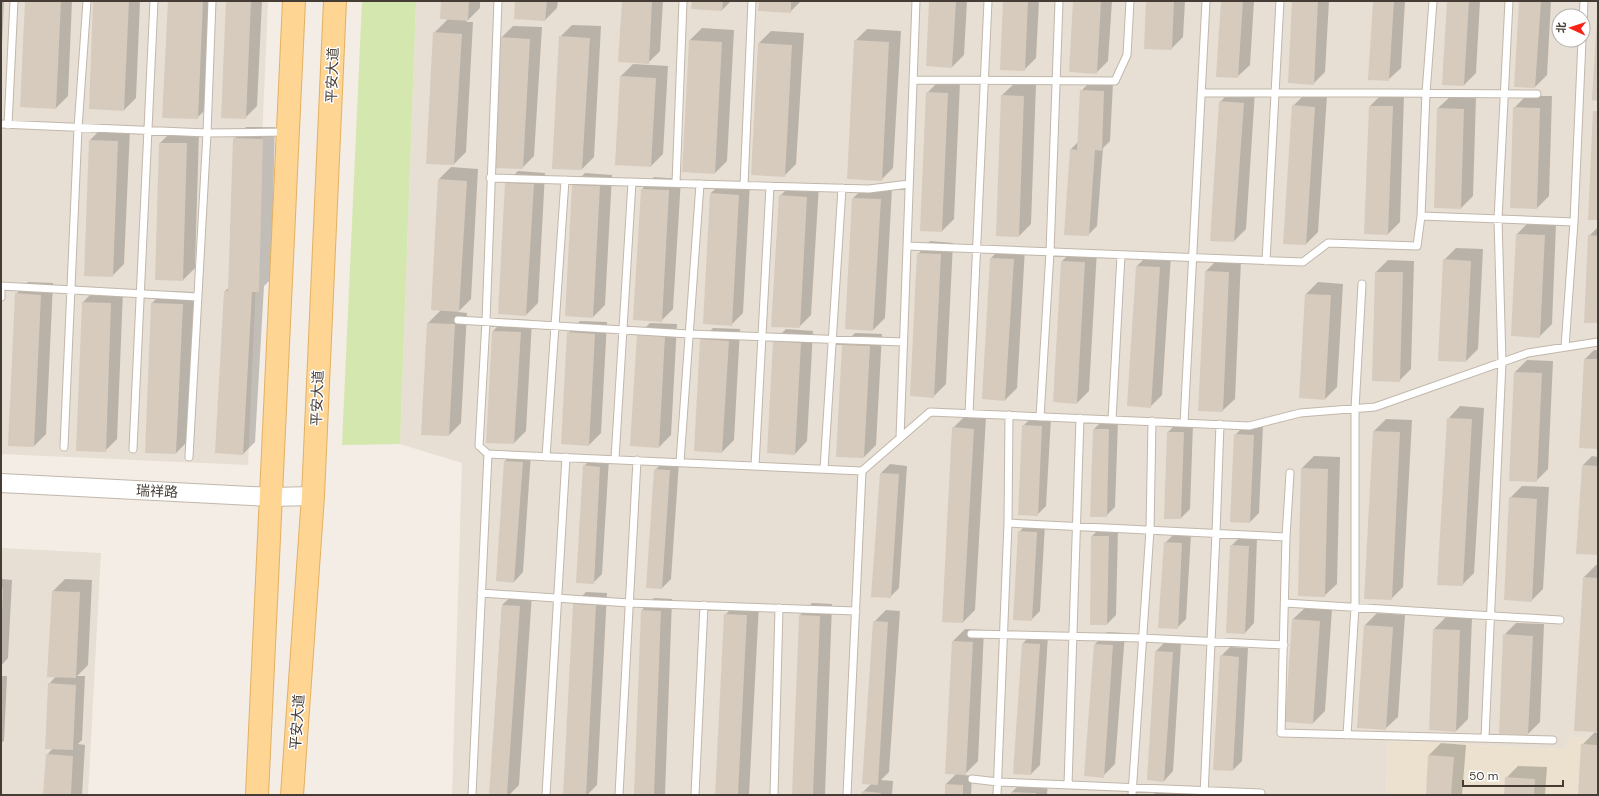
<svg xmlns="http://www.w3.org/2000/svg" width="1599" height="796" font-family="'DM Sans','Noto Sans SC',sans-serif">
<rect width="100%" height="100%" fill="#f3ede5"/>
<path fill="#e7dfd3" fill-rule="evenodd" d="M1,1H268L248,465L1,454Z
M416,1H1598V739L1571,737L1564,749L1388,741L1386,795H452L462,463L400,444ZM1559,16H1583V40H1559Z
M1,548L101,553L88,795H1Z"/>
<path fill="#ece1cf" d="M1571,737L1598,739V795H1386L1388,741L1564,749Z"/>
<path fill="#d3e7ae" d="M362,1H416L400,444L342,445Z"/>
<path fill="#0003" d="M1,1H4L1,68Z
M26,1H72L68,96L56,108Z
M94,1H140L136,98L124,110Z
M169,1H214L209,106L197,118Z
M227,1H262L257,106L245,118Z
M442,1H480V8L466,22H473L466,152L454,164L434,33L448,19Z
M516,1H558L557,8L545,20Z
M623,1H663L660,51L648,63Z
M693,1H731L722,10Z
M760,1H801L790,12Z
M930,1H967L964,55L952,67L927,65Z
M1004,1H1039L1036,58L1024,70Z
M1074,1H1112L1108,61L1096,73Z
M1147,1H1185L1183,37L1171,49Z
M1222,1H1254L1250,65L1237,77Z
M1293,1H1329L1325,72L1313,84Z
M1374,1H1405L1401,68L1388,80Z
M1448,1H1480L1476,73L1464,85Z
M1520,1H1551L1547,75L1535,87Z
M572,25L601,26L594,157L582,169L560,37Z
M513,26L542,27L534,156L522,168L501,38Z
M702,28L734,30L727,161L715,173L690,40Z
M867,29L901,31L893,168L881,180L855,41Z
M771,31L804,33L796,164L784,176L759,43Z
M633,64L668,66L663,154L651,166L621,76Z
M939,81L960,82L954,219L942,231L927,93Z
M1090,82L1113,83L1110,141L1103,148L1097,226L1088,235L1071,149L1078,142L1081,91Z
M1015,83L1036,84L1031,224L1019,236L1002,95Z
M1233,89L1255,91L1246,229L1234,241L1220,102Z
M1305,94L1327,95L1318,232L1306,244L1293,106Z
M1382,94L1404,95L1400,222L1388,234L1365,233L1370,106Z
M1451,96L1476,97L1473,196L1461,208L1438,108Z
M1526,96H1552L1549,196L1537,208L1514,108Z
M246,127H275L271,279L264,286L255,442L243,454L225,291L230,287L234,139Z
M102,128L130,129L124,264L112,276L90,140Z
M172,131L199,132L195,268L183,280L160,143Z
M451,167L478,169L471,299L458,312L467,313L461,423L449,435L428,323L441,310L439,179Z
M518,171L545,173L538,303L526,315L506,183Z
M585,173L612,175L605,305L593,317L573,185Z
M654,177L681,179L673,309L661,321L642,189Z
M723,181L750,183L743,313L731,325L711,193Z
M792,184L819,185L811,315L799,327L780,196Z
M866,186L892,188L885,318L873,330L853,198Z
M1529,222L1556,224L1552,324L1539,337L1517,234Z
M1598,227V322L1589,236Z
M930,241L953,243L946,384L933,397L918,254Z
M1003,246L1025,248L1017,388L1005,400L991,258Z
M1456,248L1483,249L1478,349L1466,361L1439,360L1444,260Z
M1074,249L1097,250L1089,391L1077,403L1062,261Z
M1149,254L1171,255L1162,395L1150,407L1137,266Z
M1218,259L1241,260L1235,399L1222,411L1206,271Z
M1388,260L1414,261L1411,369L1399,381L1376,272Z
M28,282L53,283L46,434L34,446L16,294Z
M1318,282L1343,284L1337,387L1325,399L1306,294Z
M95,290L123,291L117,439L105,451L83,302Z
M164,291L194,292L188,441L176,453L152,303Z
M505,319L532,320L526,431L514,443L487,442L493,331Z
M580,321L607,322L601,433L589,445L568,333Z
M650,323L677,324L671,435L659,447L638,335Z
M713,328L740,329L734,440L722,452L701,340Z
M786,329L813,331L807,441L795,454L774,341Z
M855,333L882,334L876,445L864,457L843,345Z
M1594,350H1598V448L1585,359Z
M1527,360L1553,361L1548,469L1536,481L1510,480L1515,372Z
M1460,406L1484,408L1474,573L1462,585L1448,419Z
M965,416L986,417L975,610L963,622L953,428Z
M1032,417L1051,418L1046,506L1037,515L1023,426Z
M1386,419L1412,420L1403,587L1391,599L1365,598L1374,431Z
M1103,420L1118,421L1115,507L1106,516L1094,429Z
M1177,423L1193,424L1190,509L1181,518L1168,432Z
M1244,426H1263L1259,513L1250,522L1235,435Z
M514,452L531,453L523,572L514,582L497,580L505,461Z
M1314,456L1340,457L1337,584L1324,596L1302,468Z
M1592,456L1598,457V554L1583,465Z
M593,457L609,458L602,574L593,583L584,466Z
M664,461L679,462L671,579L662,588L655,470Z
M890,464L907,466L899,588L890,597L880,474Z
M1522,486L1549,487L1543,589L1531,601L1510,498Z
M1028,523L1045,524L1040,611L1031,620L1019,532Z
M1101,527L1118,528L1116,615L1107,624H1091L1092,536Z
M1174,534H1191L1186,619L1177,628L1165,543Z
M1240,537H1257L1254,623L1245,633L1231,546Z
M1596,565H1598V730L1595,733H1598V795H1579L1582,745L1596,731L1584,577Z
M1,579L12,580L8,658L1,666Z
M65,579L92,580L88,665L77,676H85L82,740L78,744L85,745L82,795H44L47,755L53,748L49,684L56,676H48L53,591Z
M586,592L607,593L597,785L587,795H564L574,604Z
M515,593L532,594L519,785L509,795H490L502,605Z
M654,598L672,599L665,795H635L642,610Z
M737,603L759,604L749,795H716L725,615Z
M812,603L832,604L825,795H793L800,615Z
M1306,607L1332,609L1325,711L1313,723L1293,619Z
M886,610L900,611L889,772L881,780L893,781L892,795H862L863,792L871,784L874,622Z
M1377,613L1405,615L1398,717L1385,729L1365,625Z
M1446,617L1472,618L1468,719L1456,731L1434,629Z
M1516,623L1544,624L1540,722L1528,734L1504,635Z
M965,629L984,630L978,761L964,775L972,776L971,795H946V784L957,773L953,641Z
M1107,632L1125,633L1115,764L1103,776L1095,644Z
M1032,634L1048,635L1040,765L1031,774L1023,643Z
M1165,642L1181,643L1173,771L1164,781L1156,651Z
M1230,647L1248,648L1242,761L1233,770L1221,656Z
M1,676H7L4,741L1,743Z
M1441,743L1466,745L1462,795H1427L1429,755Z
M1518,766L1547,767L1545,795H1505L1506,778Z
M1024,780L1048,781L1047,795H1012V792Z
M1162,786L1182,787V795H1153Z"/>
<path fill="#d7cbbe" d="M25,1H61L56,109L20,107Z
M93,1H129L124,111L89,109Z
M168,1H203L198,119L162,118Z
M226,1H251L246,119L221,118Z
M441,1H469L468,21L440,19Z
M515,1H547L545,21L514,19Z
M622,1H652L649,64L618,62Z
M692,1H723L722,11L691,9Z
M759,1H791V13L758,11Z
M929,1H956L952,68L926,66Z
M1003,1H1028L1025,71L1000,70Z
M1073,1H1101L1097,74L1069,72Z
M1146,1H1174L1172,50L1144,49Z
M1221,1H1243L1238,78L1216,77Z
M1292,1H1318L1314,85L1288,83Z
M1373,1H1394L1389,81L1368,80Z
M1447,1H1469L1464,86L1442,85Z
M1519,1H1541L1535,88L1514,87Z
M1597,16H1598V101L1592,100Z
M433,32L462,34L454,165L426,164Z
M559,36L590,38L582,170L552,169Z
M500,37L530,39L523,169L493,168Z
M689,40L722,42L715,174L682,172Z
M854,40L889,42L882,181L847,179Z
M758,43L792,45L785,177L751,175Z
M620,76L656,78L651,167L615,165Z
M1080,90L1104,91L1102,151L1095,150L1089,236L1064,235L1070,149L1077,150Z
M926,92L948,93L942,232L920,231Z
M1001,95L1024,96L1019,237L996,236Z
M1219,101L1244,103L1234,242L1210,241Z
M1292,105L1315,107L1306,245L1283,244Z
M1369,106H1393L1388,235L1364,234Z
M1513,107L1540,108L1537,209L1510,208Z
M1437,108L1464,109L1461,209L1434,208Z
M1593,111H1598V220H1588Z
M233,138L263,139L259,292H252L243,455L215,453L224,291H228Z
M89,140L118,141L113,277L84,276Z
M159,143H187L183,281L155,280Z
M438,179L467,181L459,312L431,310Z
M505,183L534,184L526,316L498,314Z
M572,185L600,186L593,318L565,316Z
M641,189L669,190L662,322L633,320Z
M710,193L739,195L732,326L703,324Z
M779,195L807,197L800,328L771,327Z
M852,198L881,199L873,331L845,329Z
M1516,234L1545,235L1540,338L1511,336Z
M1588,235L1598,236V323H1584Z
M917,253L941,254L934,398L910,396Z
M990,258L1014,259L1005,401L982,399Z
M1443,259L1471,261L1466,362L1438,361Z
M1061,261L1085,262L1077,404L1053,402Z
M1136,266L1160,267L1151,408L1127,406Z
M1205,271L1229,272L1223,412L1198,411Z
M1375,272H1403L1400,382L1372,381Z
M15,293L41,295L34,447L8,446Z
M1305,294L1331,295L1325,400L1299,398Z
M82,302L111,303L106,452L76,451Z
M151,303L183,304L176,454L145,453Z
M427,323L455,324L449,436L421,435Z
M492,331L521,332L514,444L486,443Z
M567,332L595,334L589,446L561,444Z
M637,334L665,336L659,448L630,446Z
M700,339L729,341L722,453L694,451Z
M773,341L801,343L795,455L767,453Z
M842,345L870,346L864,458L836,457Z
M1584,359H1598V449L1579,448Z
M1514,372L1542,373L1537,482L1509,481Z
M1447,418L1472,419L1463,586L1437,585Z
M1022,425L1042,426L1038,516L1018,515Z
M952,427L974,429L963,623L942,622Z
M1093,429H1109L1107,517H1090Z
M1373,431L1400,432L1392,600L1364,599Z
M1167,432H1184L1181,519H1164Z
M1234,434L1254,435L1250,523L1230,522Z
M504,461L523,462L514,583L496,581Z
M583,465L600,467L594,584L576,583Z
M1582,465L1598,466V555L1576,554Z
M1301,468L1328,469L1325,597L1298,596Z
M654,469L670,470L662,589L646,588Z
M880,473L899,474L891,598L871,597Z
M1509,497L1537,499L1532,602L1504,600Z
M1018,531L1037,532L1032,621L1013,620Z
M1091,536H1109L1107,625H1090Z
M1164,542L1182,543L1178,629L1158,628Z
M1230,545L1249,546L1245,634L1226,633Z
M1583,577L1598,578L1597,732L1574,731Z
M1,588L3,589L2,614H1Z
M52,591L80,592L76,678L47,677Z
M573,604L596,605L586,795H563Z
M502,605L520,606L507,795H489Z
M641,610L661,611L654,795H634Z
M724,614L747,615L738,795H715Z
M799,615L820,616L813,795H792Z
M1292,619L1320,621L1313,724L1285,722Z
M873,621L888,622L878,785L862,784Z
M1364,625L1393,627L1386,730L1357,728Z
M1433,629L1460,630L1456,732L1429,730Z
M1503,634L1533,636L1528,735L1499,734Z
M952,641L973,642L966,775L945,774Z
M1022,643L1040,644L1031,775L1013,774Z
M1094,644L1113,645L1104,778L1084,776Z
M1155,651L1173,652L1164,782L1147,780Z
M1220,655L1239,657L1233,771L1213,770Z
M48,683L76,685L73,750L45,749Z
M1581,744L1598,745V795H1578Z
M46,754L73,756L71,795H43Z
M1428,755L1454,757L1451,795H1426Z
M1505,777L1535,779L1534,795H1504Z
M945,784L963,785V795H945Z
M862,791L881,793V795H861Z
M1011,792L1036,793V795H1011Z"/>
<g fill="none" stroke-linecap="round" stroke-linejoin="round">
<defs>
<path id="service" d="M1583,25L1584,1
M913,80L1115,81L1127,55L1130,1
M1201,93H1390L1537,94
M1,124L207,133L287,132
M8,125L14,1
M490,178L869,189L909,184
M676,183L683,1
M744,185L752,1
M1421,216L1426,93L1433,1
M907,246L1303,262L1328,243L1417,246L1421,216L1574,222
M1266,261L1280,1
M1,286L198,297
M1,297V286
M458,320L689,334L903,342
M1565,347L1574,222L1582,40
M969,413L988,1
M1040,417L1050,252L1059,1
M1112,420L1121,255
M1184,423L1206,1
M900,438L916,1
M64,447L78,128L87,1
M133,449L154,1
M488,454L479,446L486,321L498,1
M189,457L207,133L212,1
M546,457L565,180
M615,459L632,182
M680,462L700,184
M755,466L770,186
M824,469L842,188
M1290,473L1286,537L1281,733L1553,740
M1008,523L1286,537
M481,593L629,603L856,611
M1285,603L1560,620
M971,634L1142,638L1284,645
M1347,735L1355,607V409L1362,284
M1485,737L1502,362L1498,219L1509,1
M972,779L998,782L1261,793
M1068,785L1080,418
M472,795L488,454L862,471L930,412L1249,426L1300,413L1375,407L1528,353L1598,342
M546,795L566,457
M619,795L637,460
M695,795L704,605
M774,795L779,608
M847,795L862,471
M997,795L1008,523L1009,415
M1132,795L1150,530L1152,421
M1204,795L1216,533L1220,424"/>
<path id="tertiary" d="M1,483L271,497L313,496"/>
<path id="primary" d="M257,795L294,1
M292,795L313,496L335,1"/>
</defs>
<use href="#service" stroke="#c1b7ab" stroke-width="9"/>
<use href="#tertiary" stroke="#c1b7ab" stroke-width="20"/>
<use href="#primary" stroke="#e3b063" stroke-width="24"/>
<use href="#service" stroke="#fff" stroke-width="7"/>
<use href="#tertiary" stroke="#fff" stroke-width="18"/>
<use href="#primary" stroke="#fed593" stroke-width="22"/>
</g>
<g text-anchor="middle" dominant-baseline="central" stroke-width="3" stroke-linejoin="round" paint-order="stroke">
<g font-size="14" fill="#453d35" stroke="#fff">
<text transform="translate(332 75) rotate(-88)">平安大道</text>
<text transform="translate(317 398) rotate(-88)">平安大道</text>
<text transform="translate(157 491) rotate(3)">瑞祥路</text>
<text transform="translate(297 722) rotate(-86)">平安大道</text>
</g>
</g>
<rect width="1599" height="796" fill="none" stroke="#453d35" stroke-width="4"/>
<g transform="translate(1571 28) rotate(273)"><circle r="19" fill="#ffffff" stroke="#b5b1ae"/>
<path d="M0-3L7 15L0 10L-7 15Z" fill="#f92216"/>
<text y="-6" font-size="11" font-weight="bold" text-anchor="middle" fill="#453d35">北</text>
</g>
<path d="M1463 780v6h100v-6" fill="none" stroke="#453d35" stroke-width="2"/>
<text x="1469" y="780" font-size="12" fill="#453d35" stroke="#ffffff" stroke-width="3" paint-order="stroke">50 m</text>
</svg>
